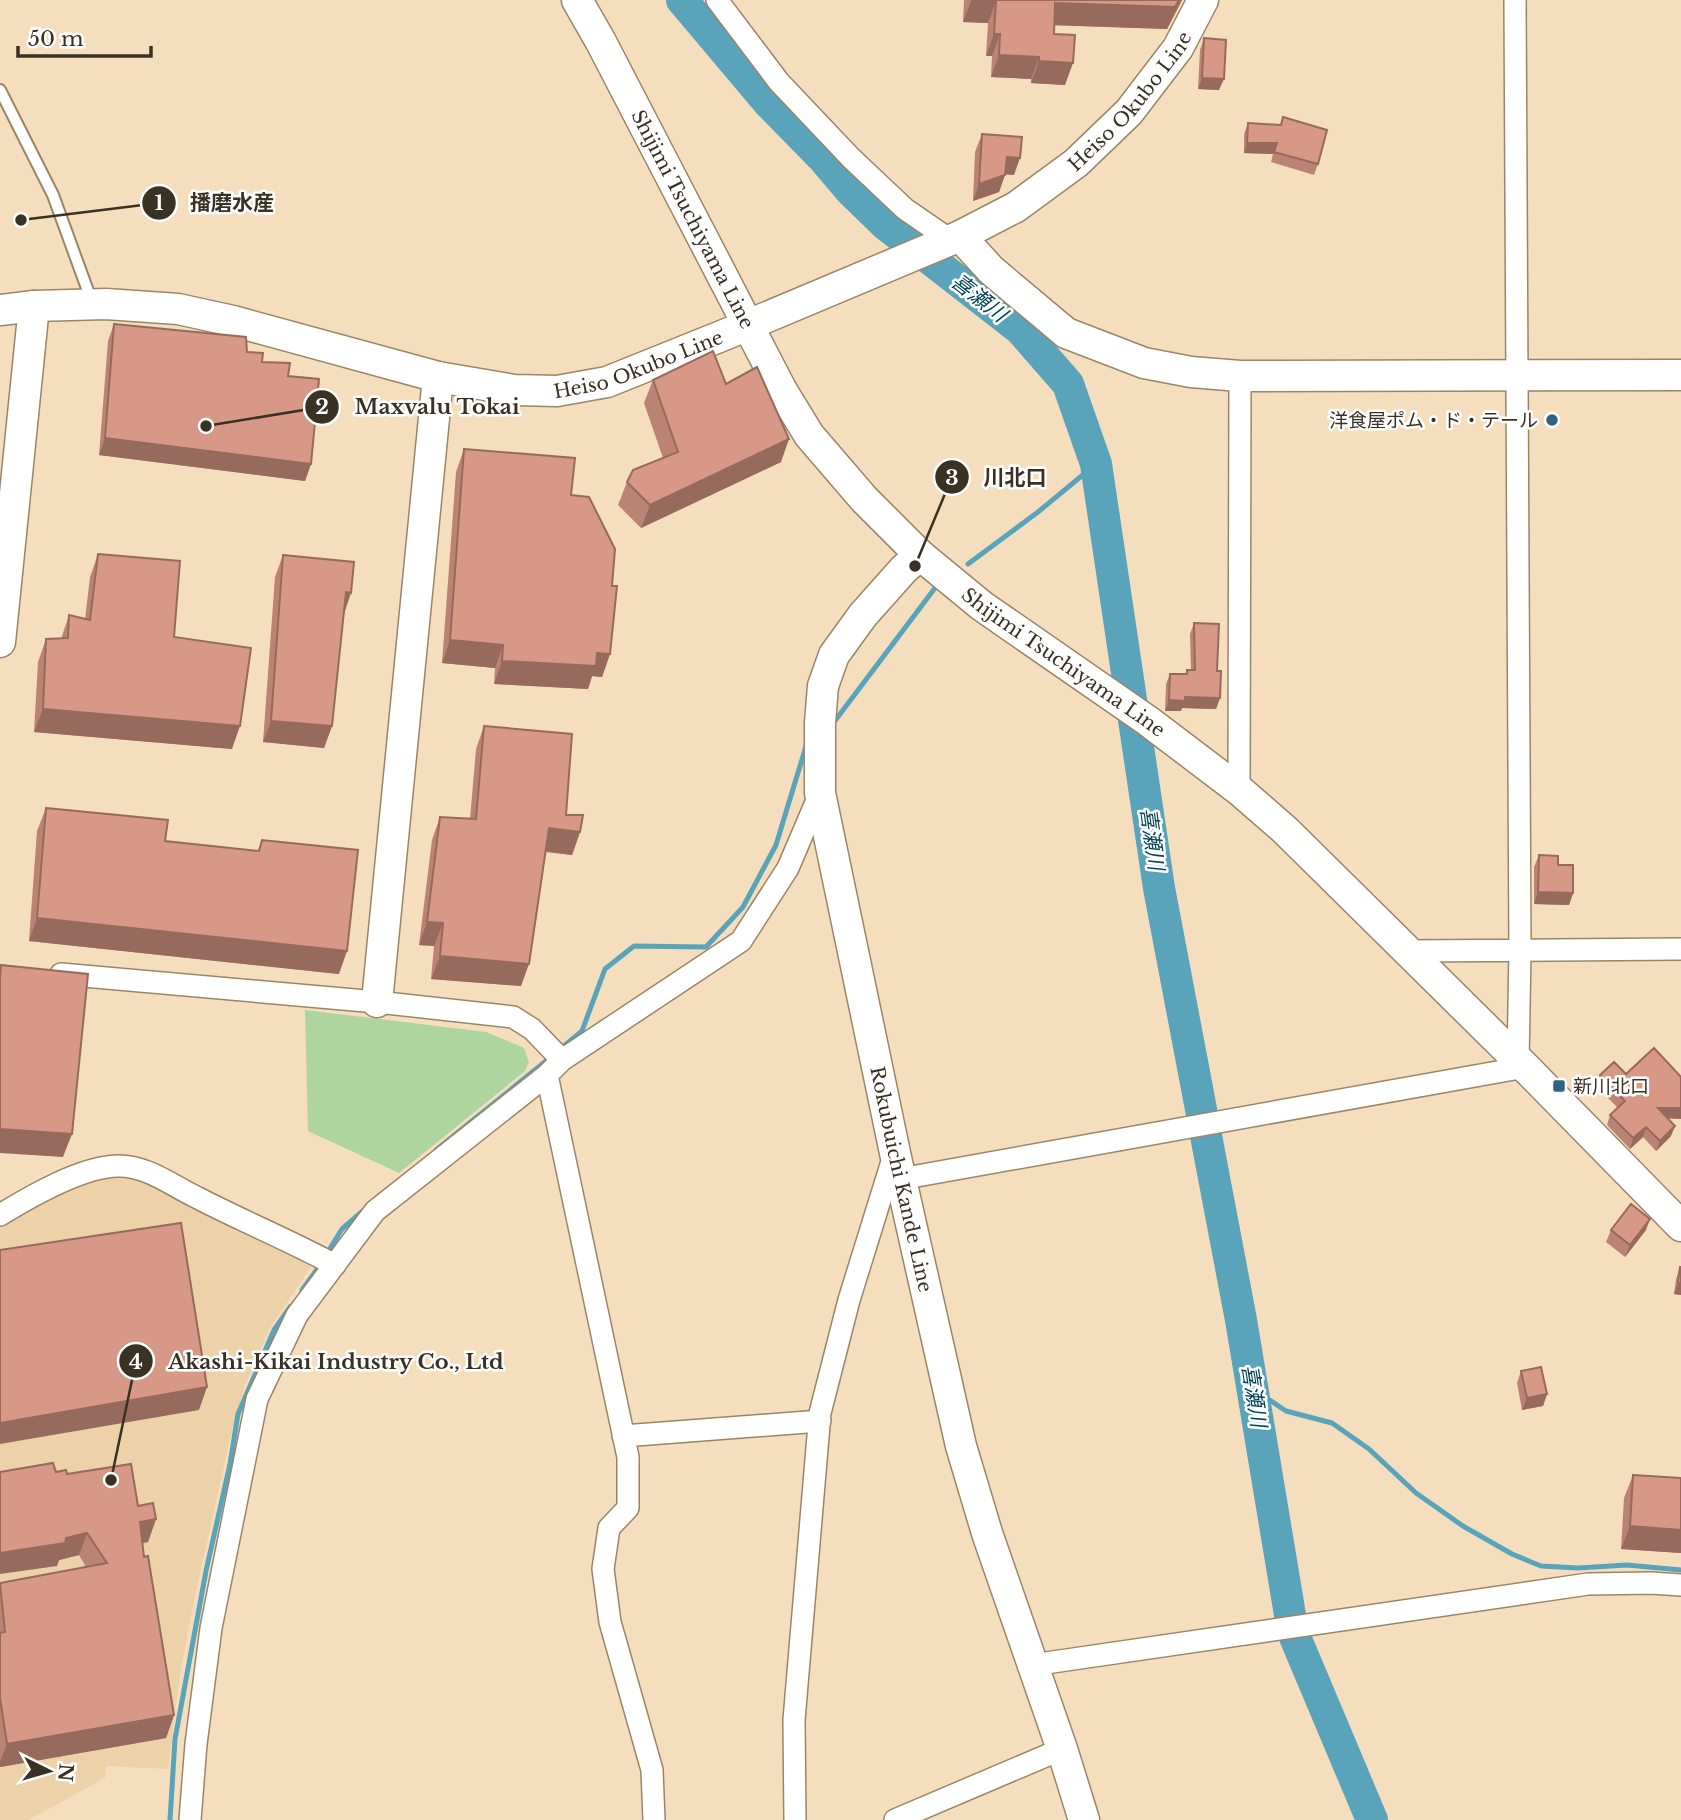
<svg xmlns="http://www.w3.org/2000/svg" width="1681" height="1820" font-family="'Libre Baskerville','Noto Sans JP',serif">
<rect width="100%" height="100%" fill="#f5debd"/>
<path fill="#ecd1a9" d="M126,1171L212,1214L239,1233L287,1249L311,1267L270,1328L244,1388L229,1443L193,1605L179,1681L168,1769L106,1766L105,1778L28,1820H0V1225L51,1196L114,1173Z"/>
<path fill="#aed4a0" d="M305,1010L486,1032L524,1048L529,1062L525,1071L399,1173L308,1131Z"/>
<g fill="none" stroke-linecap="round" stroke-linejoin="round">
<path stroke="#59a4bb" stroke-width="5" d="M968,564L1038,512L1096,464
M831,726L935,588
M558,1051L582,1031L605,969L634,946L706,947L743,907L776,845L807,743
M436,1150L551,1057
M326,1255L342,1229L364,1210
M302,1290L321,1264
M1253,1389L1286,1411L1332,1423L1369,1449L1416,1493L1463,1526L1512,1554L1541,1566L1578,1568L1627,1565L1681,1570
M170,1820L175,1739L206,1571L230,1464L238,1414L274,1330L290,1307"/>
<path stroke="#59a4bb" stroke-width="32" d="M682,0L768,102L822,157L850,190L885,224L1020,329L1068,384L1096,464L1159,888L1241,1320L1290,1615L1295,1637L1372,1820"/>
<defs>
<path id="lane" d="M0,90L53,195L92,302"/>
<path id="street" d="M717,0L779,82L851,158L905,209L950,240
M1515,0L1520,951L1518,1062
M1239,790L1240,376
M1406,951L1681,949
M61,974L377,1002L513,1017L532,1029L562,1060
M547,1075L628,1457V1508L609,1528L603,1569L610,1622L652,1770L654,1820
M900,1179L1525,1067
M0,1215C31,1196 81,1167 117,1166C146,1165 171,1185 196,1197C242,1221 289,1240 335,1265
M623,1436L820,1421
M1032,1665L1588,1584L1651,1583L1681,1585
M190,1820L196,1744L211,1628L257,1399L297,1315L375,1211L547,1075L562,1060L741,941L788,868L820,793
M795,1820L794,1720L820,1413L849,1300L894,1155
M895,1820L1062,1749"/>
<g id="secondary">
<path id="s1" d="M577,0L601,42L781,389L809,435L864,499L920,555L982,606L1148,721L1239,790L1285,830L1525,1067L1681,1226"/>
<path d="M960,236L991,270L1066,333L1144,363L1191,372L1240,376L1681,375"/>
<path id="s2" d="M0,310L34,306L106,304L178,309L233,321L438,377L514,390L557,391L607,382L729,333L960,236L1016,207L1076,163L1129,112L1178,48L1203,0"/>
<path id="s3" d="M920,555L904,569L863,615L834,655L823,686L820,723V793L895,1153L961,1446L987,1533L1062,1749L1084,1820"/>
<path d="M0,642L34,306"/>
<path d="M377,1002L438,377"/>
</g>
</defs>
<use href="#lane" stroke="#9a8667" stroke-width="14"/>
<use href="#street" stroke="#9a8667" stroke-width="24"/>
<use href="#secondary" stroke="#9a8667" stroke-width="33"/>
<use href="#lane" stroke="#fff" stroke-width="10"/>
<use href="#street" stroke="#fff" stroke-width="21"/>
<use href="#secondary" stroke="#fff" stroke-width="30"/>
</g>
<path fill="#ba8374" d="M964,0H1182L1167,29L1054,25V34L1065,85L1031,83V79L991,77L992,56H986L988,23L963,22Z
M1204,38L1219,90L1198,89L1200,50Z
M1283,117L1318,164L1314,175L1271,162L1273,154L1244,153V134L1248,123L1280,125Z
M982,134L1014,175L1005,174L999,192L973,201L975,152Z
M114,324L247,352L262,362L288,376L311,464L305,481L99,455L108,341Z
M653,380L726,384L781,462L641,528L618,505L627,482L663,458L644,403Z
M464,449L571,495L612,586L610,654L602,677L592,676L588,689L494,684L495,668L442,663L456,472Z
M98,554L174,637L232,749L34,732L38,662L46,639H61L69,615L85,619L90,577Z
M283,555L343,614L332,726L324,748L263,742L275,577Z
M1194,623L1217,671L1220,698L1216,709L1182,708L1181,711H1165L1166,684L1170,674H1185L1187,670H1191L1190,634Z
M484,726L580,832L572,855L546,852L521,986L431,979L434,946L419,945L432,840L440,817L470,819L476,749Z
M46,808L165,841L258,851L262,840L339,974L29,941L37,831Z
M1539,855L1558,865L1573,893L1569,905L1534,904V867Z
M1600,1075L1668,1119L1671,1136L1656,1151L1643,1137L1630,1149L1607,1125L1610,1115L1618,1108L1596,1086Z
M1611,1230H1646L1625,1257L1606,1242Z
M1680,1267H1681V1295L1674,1294L1676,1279Z
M1521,1371L1547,1394L1543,1406L1522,1410L1517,1383Z
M56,1472L67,1474L138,1506L156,1519L148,1542L142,1543L144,1557L174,1715L166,1738L0,1767V1583L86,1567L79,1555L59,1560L57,1566Z
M1633,1475L1681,1478V1553L1621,1549L1624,1498Z"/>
<path fill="#976a5e" d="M1182,0L1167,29L1048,25L1055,3Z
M971,1H996L988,23L963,22Z
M994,34H1000L992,56H986Z
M999,55L1039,57L1031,79L991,77Z
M1039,61L1073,63L1065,85L1031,83Z
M1202,78L1224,79L1219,90L1198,89Z
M1247,143H1277L1273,154L1244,153Z
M1007,157L1020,158L1014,175L1000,174Z
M1005,175L999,192L973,201L979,184Z
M105,438L311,464L305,481L99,455Z
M789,439L781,462L641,528L650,505Z
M346,592L351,593L344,614Z
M450,640L503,645L495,668L442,663Z
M597,653L610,654L602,677L592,676L588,689L494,684L502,661Z
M1185,697L1220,698L1216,709L1182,708L1181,711H1165L1169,700Z
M43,709L240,726L232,749L34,732Z
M271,721L332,726L324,748L263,742Z
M549,828L580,832L572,855L541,851Z
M1538,892L1573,893L1569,905L1534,904Z
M37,918L347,951L339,974L29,941Z
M427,922L443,923L434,946L419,945Z
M440,956L529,964L521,986L431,979Z
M1658,1108H1681V1119L1654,1118Z
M1675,1126L1671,1136L1656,1151L1660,1141Z
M1646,1127L1643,1137L1630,1149L1633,1138Z
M0,1129L72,1134L63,1157L0,1153Z
M1650,1219L1646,1230L1625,1257L1630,1245Z
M1678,1283H1681V1295L1674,1294Z
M207,1387L199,1410L0,1444V1423Z
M1547,1394L1543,1406L1522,1410L1527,1398Z
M156,1519L148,1542L132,1545L140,1522Z
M1630,1526L1681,1530V1553L1621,1549Z
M87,1533L79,1555L59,1560L57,1566L0,1574V1553Z
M174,1715L166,1738L0,1767V1762L7,1744Z"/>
<path fill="#d89887" stroke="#976a5e" stroke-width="2" d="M971,0H1179L1175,7L1055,3L1054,34L1075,35L1073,63L1039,61V57L999,55L1000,34H994L996,1Z
M1204,38L1226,40L1224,79L1202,78Z
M1283,117L1327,130L1318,164L1274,152L1277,143H1247L1248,123L1281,125Z
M982,134L1022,137L1020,158L1007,157L1005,175L979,184Z
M114,324L246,337L247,352L263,353L262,362L290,363L288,376L319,379L311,464L105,438Z
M713,351L726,384L757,367L789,439L650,505L627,482L633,470L678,452L653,380Z
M464,449L575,458L571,495L589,497L615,549L612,586H617L610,654L597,653L596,666L502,661L503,645L450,640Z
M98,554L180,561L174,637L251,648L240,726L43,709L46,639L68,638L69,615L90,620Z
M283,555L354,562L351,593L346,592L332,726L271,721Z
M1194,623L1219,624L1217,671H1221L1220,698L1185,697V701L1169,700L1170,674H1187V670H1195Z
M484,726L572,734L566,815H583L580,832L549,828L529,964L440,956L443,923L427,922L440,817L476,819Z
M46,808L168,820L165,841L259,851L262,840L358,850L347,951L37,918Z
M1539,855L1558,856V865H1573V893L1538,892Z
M1,965L88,974L72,1134L0,1129V978Z
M1654,1048L1681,1077V1108H1658L1675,1126L1660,1141L1646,1127L1633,1138L1610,1115L1625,1101L1600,1075L1614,1062L1626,1074Z
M1631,1204L1650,1219L1630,1245L1611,1230Z
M181,1223L207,1387L0,1423V1250Z
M1680,1267H1681V1283H1678Z
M1541,1367L1547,1394L1527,1398L1521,1371Z
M53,1463L56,1472L66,1470L67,1474L131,1464L138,1506L153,1503L156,1519L140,1522L144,1557L148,1556L174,1715L7,1744L0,1698V1633L5,1632L0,1583L107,1563L87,1533L66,1538L65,1543L0,1553V1472Z
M1633,1475L1681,1478V1530L1630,1526Z"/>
<g fill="#2e647f" stroke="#fff" stroke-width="2.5">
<circle cx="1552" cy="420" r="7"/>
<rect x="1552" y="1079" width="14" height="14" rx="3.5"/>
</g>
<g text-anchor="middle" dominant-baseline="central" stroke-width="5" stroke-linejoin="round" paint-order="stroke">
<g font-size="19" fill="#393124" stroke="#fff">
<text stroke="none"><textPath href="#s2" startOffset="1220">Heiso Okubo Line</textPath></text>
<text stroke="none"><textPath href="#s1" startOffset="248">Shijimi Tsuchiyama Line</textPath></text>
<text stroke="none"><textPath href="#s2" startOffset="653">Heiso Okubo Line</textPath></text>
<text stroke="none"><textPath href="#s1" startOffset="836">Shijimi Tsuchiyama Line</textPath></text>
<text stroke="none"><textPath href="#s3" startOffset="667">Rokubuichi Kande Line</textPath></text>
</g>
<g font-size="19" fill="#393124" stroke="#fff" text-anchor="end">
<text x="1538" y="420">洋食屋ポム・ド・テール</text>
<text x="1573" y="1086" text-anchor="start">新川北口</text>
</g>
<g font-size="21" font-style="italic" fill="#004555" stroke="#fff">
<text transform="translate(979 298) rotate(38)">喜瀬川</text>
<text transform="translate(1152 839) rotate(82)">喜瀬川</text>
<text transform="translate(1254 1396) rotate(81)">喜瀬川</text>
</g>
</g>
<path fill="none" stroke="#393124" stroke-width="2.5" d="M21 220L159 203M206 426L322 407M915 566L952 477M111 1480L136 1361"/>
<g fill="#393124" stroke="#fff" stroke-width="2.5">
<circle cx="21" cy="220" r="7"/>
<circle cx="206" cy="426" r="7"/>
<circle cx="915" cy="566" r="7"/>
<circle cx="111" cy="1480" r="7"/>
<circle cx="159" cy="203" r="18"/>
<circle cx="322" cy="407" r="18"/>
<circle cx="952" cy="477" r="18"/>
<circle cx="136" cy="1361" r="18"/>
</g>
<g font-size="21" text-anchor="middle" font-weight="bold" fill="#fff">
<text x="159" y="210">1</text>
<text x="322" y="414">2</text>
<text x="952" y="485">3</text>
<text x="136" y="1369">4</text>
</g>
<g font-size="21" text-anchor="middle" font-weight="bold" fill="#393124" stroke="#fff" stroke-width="5" stroke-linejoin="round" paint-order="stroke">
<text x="232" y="210">播磨水産</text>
<text x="437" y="414">Maxvalu Tokai</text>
<text x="1015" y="485">川北口</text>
<text x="336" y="1369">Akashi-Kikai Industry Co., Ltd</text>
</g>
<g transform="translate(49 1771) rotate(95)" stroke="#ffffff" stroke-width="5" paint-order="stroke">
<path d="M0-5L12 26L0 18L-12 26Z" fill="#393124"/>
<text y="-10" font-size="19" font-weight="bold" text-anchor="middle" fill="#393124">N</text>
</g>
<path d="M18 46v10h133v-10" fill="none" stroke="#393124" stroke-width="3.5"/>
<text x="28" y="46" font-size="21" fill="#393124" stroke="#ffffff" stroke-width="5" paint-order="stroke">50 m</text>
</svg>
